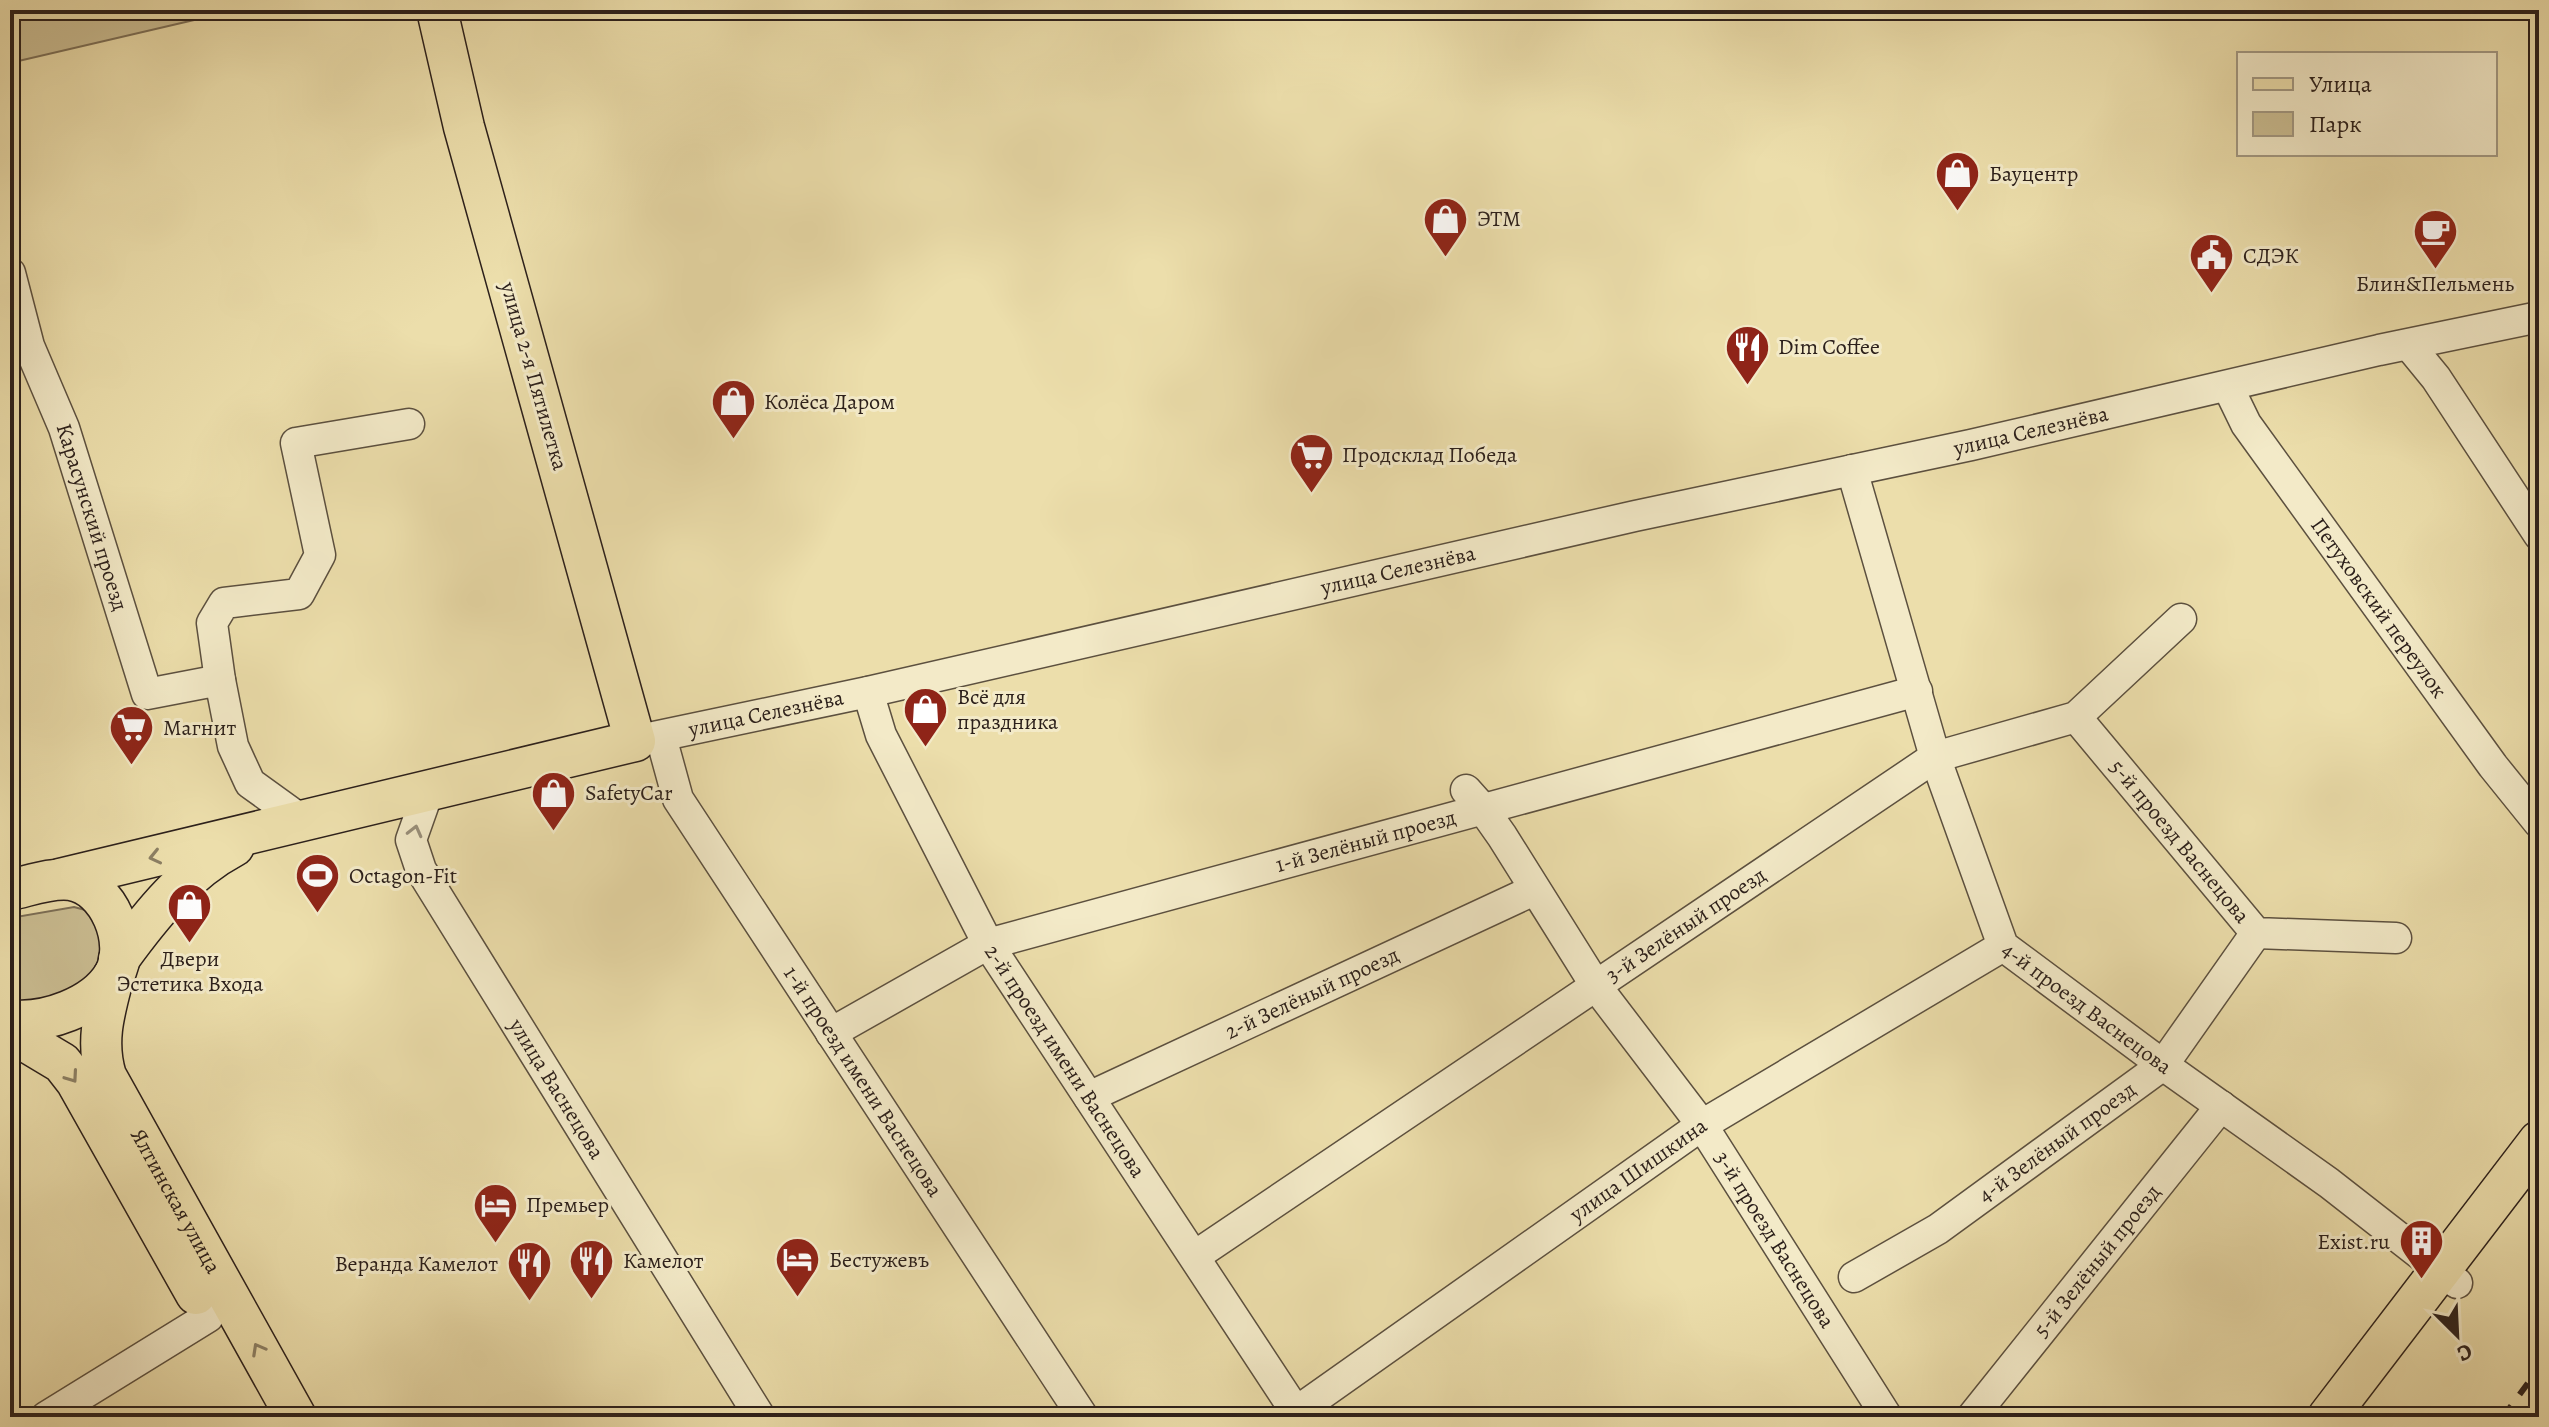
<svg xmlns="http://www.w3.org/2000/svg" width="2549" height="1427" font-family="Alegreya,serif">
<rect width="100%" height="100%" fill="#ecdeab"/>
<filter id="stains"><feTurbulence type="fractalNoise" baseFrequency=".0025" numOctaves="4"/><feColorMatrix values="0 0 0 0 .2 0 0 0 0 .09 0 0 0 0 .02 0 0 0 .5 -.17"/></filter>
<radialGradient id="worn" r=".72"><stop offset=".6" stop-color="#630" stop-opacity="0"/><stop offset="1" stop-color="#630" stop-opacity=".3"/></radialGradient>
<path fill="#cbbe93" stroke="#7c6f57" stroke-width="2" d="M10,10H237L10,63Z
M74,907L89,911L100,920L102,969L71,993L10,1006V918Z"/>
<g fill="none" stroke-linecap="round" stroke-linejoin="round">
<defs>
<g id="minor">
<path id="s1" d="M10,273L29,346L64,428L147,694L220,680L233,746L250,783L304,822"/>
<path d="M2409,345L2436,378L2539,535"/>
<path id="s2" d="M2228,387L2246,424L2493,766L2539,823"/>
<path id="s3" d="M1852,470L1935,757L2003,946L2163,1065L2329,1183L2457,1283"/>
<path d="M220,680L212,623L224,603L299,594L320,555L296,443L409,424"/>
<path id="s4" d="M868,692L881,735L988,944L1296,1412"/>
<path id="s5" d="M2076,717L2256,933L2396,938"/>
<path id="s6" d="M661,737L678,799L1083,1417"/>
<path id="s7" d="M635,741L868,692L1635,516L1971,445L2379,350L2539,317"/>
<path id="s8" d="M1466,790L1483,809L1502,836L1596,986L1702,1125L1887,1417"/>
<path id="s9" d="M428,792L411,840L421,870L760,1417"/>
<path id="s10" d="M831,1033L988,944L1917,691"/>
<path id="s11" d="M1089,1097L1534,890"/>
<path id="s12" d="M1195,1256L1935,757L2076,717L2181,619"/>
<path id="s13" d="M1854,1277L1938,1229L2163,1065L2256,933"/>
<path d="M46,1417L208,1317"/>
<path id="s14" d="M1289,1417L1702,1125L2003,946"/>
<path id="s15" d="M1972,1417L2221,1106"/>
</g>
<g id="major">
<path d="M60,879L635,741L464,127L437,10"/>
<path d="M10,890C29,886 52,877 71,880C109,886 132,943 114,975C95,1007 45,1024 10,1020"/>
<path d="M119,959C151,915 185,872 234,846"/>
<path id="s16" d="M114,975C105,1010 95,1040 106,1076L296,1417"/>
<path d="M10,1032L62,1063L76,1081L196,1294"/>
<path d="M2328,1417L2539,1141"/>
</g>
</defs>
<use href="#minor" stroke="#5c503f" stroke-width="33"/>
<use href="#major" stroke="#2c201b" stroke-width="43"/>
<use href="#minor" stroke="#f3eac8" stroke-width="30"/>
<use href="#major" stroke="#ecdeab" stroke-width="40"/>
<path stroke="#2c201b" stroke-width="6" stroke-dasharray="14 14" stroke-linecap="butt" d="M2503,1417L2539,1368
M2525,1417L2539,1399"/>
</g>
<defs><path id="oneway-chevron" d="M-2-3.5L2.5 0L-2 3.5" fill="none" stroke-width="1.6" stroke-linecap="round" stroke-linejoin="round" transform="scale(2)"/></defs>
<use stroke="#998f7a" href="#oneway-chevron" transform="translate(415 831) rotate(-76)"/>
<g stroke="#8c7f63">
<use href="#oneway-chevron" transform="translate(155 857) rotate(167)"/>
<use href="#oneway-chevron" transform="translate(72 1077) rotate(55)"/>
<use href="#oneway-chevron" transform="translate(258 1349) rotate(-119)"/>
</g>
<defs>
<symbol id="shop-pin" viewBox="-11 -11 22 30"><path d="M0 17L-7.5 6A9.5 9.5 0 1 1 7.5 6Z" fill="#8f2418" stroke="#f3eac8"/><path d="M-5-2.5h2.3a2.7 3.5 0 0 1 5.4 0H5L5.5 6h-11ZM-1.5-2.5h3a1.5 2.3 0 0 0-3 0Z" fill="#fff"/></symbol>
<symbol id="cafe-pin" viewBox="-11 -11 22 30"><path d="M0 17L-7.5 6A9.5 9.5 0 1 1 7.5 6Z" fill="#8f2418" stroke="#f3eac8"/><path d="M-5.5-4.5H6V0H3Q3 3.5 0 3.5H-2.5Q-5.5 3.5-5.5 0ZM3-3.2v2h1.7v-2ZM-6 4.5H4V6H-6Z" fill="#fff"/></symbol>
<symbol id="civic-pin" viewBox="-11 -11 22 30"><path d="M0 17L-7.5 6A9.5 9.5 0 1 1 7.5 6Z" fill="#8f2418" stroke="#f3eac8"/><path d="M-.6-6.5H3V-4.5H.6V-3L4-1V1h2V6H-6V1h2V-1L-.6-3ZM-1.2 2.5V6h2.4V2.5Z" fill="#fff"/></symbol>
<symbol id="restaurant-pin" viewBox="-11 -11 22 30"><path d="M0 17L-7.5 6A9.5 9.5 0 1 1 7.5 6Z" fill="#8f2418" stroke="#f3eac8"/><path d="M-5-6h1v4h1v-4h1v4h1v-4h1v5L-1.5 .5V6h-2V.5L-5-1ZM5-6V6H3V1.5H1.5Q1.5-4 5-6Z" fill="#fff"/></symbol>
<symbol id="supermarket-pin" viewBox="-11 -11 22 30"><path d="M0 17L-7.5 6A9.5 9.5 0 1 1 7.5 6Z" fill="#8f2418" stroke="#f3eac8"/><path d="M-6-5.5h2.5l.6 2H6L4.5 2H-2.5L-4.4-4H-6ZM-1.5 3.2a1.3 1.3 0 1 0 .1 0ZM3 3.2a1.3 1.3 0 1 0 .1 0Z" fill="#fff"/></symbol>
<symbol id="stadium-pin" viewBox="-11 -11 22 30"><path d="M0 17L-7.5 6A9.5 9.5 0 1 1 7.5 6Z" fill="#8f2418" stroke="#f3eac8"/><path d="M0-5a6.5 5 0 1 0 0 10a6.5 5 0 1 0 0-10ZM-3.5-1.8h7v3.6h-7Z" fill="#fff"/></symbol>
<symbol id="hotel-pin" viewBox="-11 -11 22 30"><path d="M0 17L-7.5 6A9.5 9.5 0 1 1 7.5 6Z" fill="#8f2418" stroke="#f3eac8"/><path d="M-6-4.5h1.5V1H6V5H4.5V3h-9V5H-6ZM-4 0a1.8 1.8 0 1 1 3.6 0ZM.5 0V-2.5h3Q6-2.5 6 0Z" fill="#fff"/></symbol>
<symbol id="building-pin" viewBox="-11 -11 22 30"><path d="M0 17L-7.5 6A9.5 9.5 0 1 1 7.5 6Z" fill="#8f2418" stroke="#f3eac8"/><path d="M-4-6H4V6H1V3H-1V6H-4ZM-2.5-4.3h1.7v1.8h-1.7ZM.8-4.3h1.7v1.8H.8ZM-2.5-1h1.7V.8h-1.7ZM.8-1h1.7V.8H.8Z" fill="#fff"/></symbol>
</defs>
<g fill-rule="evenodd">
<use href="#shop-pin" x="1932" y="148" width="51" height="69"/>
<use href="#shop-pin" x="1420" y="194" width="51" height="69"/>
<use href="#cafe-pin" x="2410" y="206" width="51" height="69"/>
<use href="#civic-pin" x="2186" y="230" width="51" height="69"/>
<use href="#restaurant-pin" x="1722" y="322" width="51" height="69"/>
<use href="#shop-pin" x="708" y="376" width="51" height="69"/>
<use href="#supermarket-pin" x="1286" y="430" width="51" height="69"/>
<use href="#shop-pin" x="900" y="684" width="51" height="69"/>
<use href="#supermarket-pin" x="106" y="702" width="51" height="69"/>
<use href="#shop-pin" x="528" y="768" width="51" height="69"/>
<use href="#stadium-pin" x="292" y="850" width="51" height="69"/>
<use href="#shop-pin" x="164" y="880" width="51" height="69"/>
<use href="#hotel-pin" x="470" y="1180" width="51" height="69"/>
<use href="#building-pin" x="2396" y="1216" width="51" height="69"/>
<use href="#hotel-pin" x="772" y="1234" width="51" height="69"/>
<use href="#restaurant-pin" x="566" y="1236" width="51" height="69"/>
<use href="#restaurant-pin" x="504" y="1238" width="51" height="69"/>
</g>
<g text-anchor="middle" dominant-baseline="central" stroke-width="6" stroke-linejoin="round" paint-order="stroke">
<g font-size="22" fill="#2c201b" stroke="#f3eac8" text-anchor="start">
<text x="1989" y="174">Бауцентр</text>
<text x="1477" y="219">ЭТМ</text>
<text x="2243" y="256">СДЭК</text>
<text x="2435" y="284" text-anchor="middle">Блин&amp;Пельмень</text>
<text x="1778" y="347">Dim Coffee</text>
<text x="764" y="402">Колёса Даром</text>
<text x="1342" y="455">Продсклад Победа</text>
<text x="957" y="697">Всё для<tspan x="957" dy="25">праздника</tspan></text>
<text x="163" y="728">Магнит</text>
<text x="585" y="793">SafetyCar</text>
<text x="349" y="876">Octagon-Fit</text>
<text x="190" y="959" text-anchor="middle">Двери<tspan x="190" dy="25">Эстетика Входа</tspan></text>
<text x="526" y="1205">Премьер</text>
<text x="2390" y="1242" text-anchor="end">Exist.ru</text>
<text x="829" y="1260">Бестужевъ</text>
<text x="623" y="1261">Камелот</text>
<text x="498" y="1264" text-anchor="end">Веранда Камелот</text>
</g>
<g font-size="22" fill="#2c201b" stroke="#f3eac8">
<text transform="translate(534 376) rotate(74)">улица 2-я Пятилетка</text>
<text stroke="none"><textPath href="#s7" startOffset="1430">улица Селезнёва</textPath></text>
<text stroke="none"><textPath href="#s1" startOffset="258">Карасунский проезд</textPath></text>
<text stroke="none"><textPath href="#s7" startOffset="782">улица Селезнёва</textPath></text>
<text stroke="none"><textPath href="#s2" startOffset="268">Петуховский переулок</textPath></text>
<text stroke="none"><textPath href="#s7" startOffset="134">улица Селезнёва</textPath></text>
<text stroke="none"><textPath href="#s10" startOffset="572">1-й Зелёный проезд</textPath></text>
<text stroke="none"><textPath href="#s5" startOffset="162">5-й проезд Васнецова</textPath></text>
<text stroke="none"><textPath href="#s12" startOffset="592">3-й Зелёный проезд</textPath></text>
<text stroke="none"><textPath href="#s11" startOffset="246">2-й Зелёный проезд</textPath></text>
<text stroke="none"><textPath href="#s3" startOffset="604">4-й проезд Васнецова</textPath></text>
<text stroke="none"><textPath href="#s4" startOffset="420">2-й проезд имени Васнецова</textPath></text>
<text stroke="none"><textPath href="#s6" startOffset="402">1-й проезд имени Васнецова</textPath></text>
<text stroke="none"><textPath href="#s9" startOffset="340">улица Васнецова</textPath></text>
<text stroke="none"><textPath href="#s13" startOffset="244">4-й Зелёный проезд</textPath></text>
<text stroke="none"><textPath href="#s14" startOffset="428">улица Шишкина</textPath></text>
<text stroke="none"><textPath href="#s16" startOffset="246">Ялтинская улица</textPath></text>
<text stroke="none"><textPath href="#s8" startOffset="546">3-й проезд Васнецова</textPath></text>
<text stroke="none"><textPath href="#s15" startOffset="200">5-й Зелёный проезд</textPath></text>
</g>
</g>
<rect width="2549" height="1427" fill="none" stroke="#ecdeab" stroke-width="40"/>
<rect x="12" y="12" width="2525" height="1403" fill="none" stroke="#2c201b" stroke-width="4"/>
<rect x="20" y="20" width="2509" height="1387" fill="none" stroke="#2c201b" stroke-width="2"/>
<rect x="2237" y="52" width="260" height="104" fill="#f3eac8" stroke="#a39983" stroke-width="2"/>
<rect x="2253" y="78" width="40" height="12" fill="#ecdeab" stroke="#a39983" stroke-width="2"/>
<text x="2309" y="92" font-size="24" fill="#2c201b">Улица</text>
<rect x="2253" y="112" width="40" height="24" fill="#cbbe93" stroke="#a39983" stroke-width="2"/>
<text x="2309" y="132" font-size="24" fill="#2c201b">Парк</text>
<g transform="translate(2457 1335) rotate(156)" stroke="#f3eac8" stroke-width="6" paint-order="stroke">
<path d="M0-6L14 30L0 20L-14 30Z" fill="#2c201b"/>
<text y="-12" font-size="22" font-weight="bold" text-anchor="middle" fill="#2c201b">С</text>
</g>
<rect width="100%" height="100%" filter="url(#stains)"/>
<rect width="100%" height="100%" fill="url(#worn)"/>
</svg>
